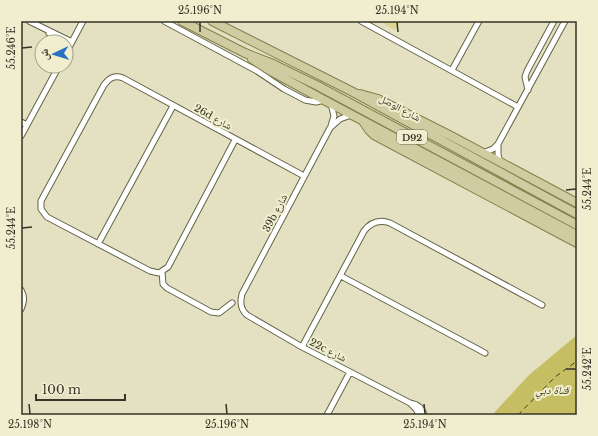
<svg xmlns="http://www.w3.org/2000/svg" width="598" height="436" font-family="'Libre Baskerville','Noto Naskh Arabic',serif">
<rect width="100%" height="100%" fill="#e3e1c2"/>
<path fill="#dbd58f" d="M379,21H401L395,30Z"/>
<path fill="#c6be63" d="M577,335V415H492L529,375Z"/>
<g fill="none" stroke-linecap="round" stroke-linejoin="round">
<path stroke="#413d16" stroke-width="1" stroke-dasharray="5 4" stroke-linecap="butt" d="M518,415L555,377L577,361"/>
<defs>
<path id="street" d="M29,21L72,42
M164,21L257,71L284,89L305,100L316,102L324,100
M361,21L518,107
M49,33L62,42
M66,53L83,21
M452,70L479,21
M528,90L525,77L527,71L554,21
M331,104L334,116L331,126
M351,115L340,119L330,128L242,294C240,302 240,309 247,315L302,347L410,403C417,404 422,407 424,415
M21,122L27,125
M21,136L59,66
M235,140L168,267L159,273L150,271L47,217L41,209V201L104,85C109,78 114,75 123,78L304,176
M498,144V154L500,162
M482,153L493,149L498,144L565,21
M98,244L173,106
M162,272L163,284L167,288L211,312L219,313L232,303
M341,276L485,353
M21,290C25,297 24,302 21,309
M302,347L364,231C371,222 379,219 390,223L542,305
M410,403L416,409L419,415
M327,415L350,372"/>
<path id="primary" d="M182,21L245,53L273,64L318,86L577,225
M212,21L351,91L577,214
M252,59L269,70L324,100L577,235
M360,94L378,99L453,137L577,203
M363,121L369,130L374,135L577,243"/>
</defs>
<use href="#street" stroke="#656347" stroke-width="7"/>
<use href="#primary" stroke="#85814d" stroke-width="10"/>
<use href="#street" stroke="#fff" stroke-width="5"/>
<use href="#primary" stroke="#d0cca1" stroke-width="8"/>
</g>
<path fill="none" stroke="#343427" stroke-width="1.5" d="M200,22V32M397,22L398,32M22,48L32,47M566,190L576,189M22,228L32,227M566,369H576M29,404L30,414M226,404L227,414M424,404L425,414"/>
<g text-anchor="middle" dominant-baseline="central" stroke-width="4" stroke-linejoin="round" paint-order="stroke">
<rect fill="#f0eecf" stroke="#6c6c59" stroke-width="1" x="397" y="130" width="30" height="14" rx="3"/>
<g font-size="9" font-weight="bold" fill="#343427">
<text x="412" y="137">D92</text>
</g>
<g font-size="10" fill="#343427" stroke="#f0eecf">
<text transform="translate(400 108) rotate(28)">شارع الوصل</text>
<text transform="translate(213 117) rotate(29)">26d شارع</text>
<text transform="translate(275 213) rotate(-62)">39b شارع</text>
<text transform="translate(328 350) rotate(27)">22c شارع</text>
</g>
<g font-size="11" font-style="italic" fill="#413d16" stroke="#f0eecf">
<text x="552" y="390">قناة دبي</text>
</g>
</g>
<rect width="598" height="436" fill="none" stroke="#f0eecf" stroke-width="44"/>
<g transform="translate(54 54) rotate(266)"><circle r="19" fill="#f0eecf" stroke="#a5a48c"/>
<path d="M0-3L7 15L0 10L-7 15Z" fill="#2972c2"/>
<text y="-6" font-size="11" font-weight="bold" text-anchor="middle" fill="#343427">ش</text>
</g>
<path d="M36 394v6h89v-6" fill="none" stroke="#343427" stroke-width="2"/>
<text x="42" y="394" font-size="12" fill="#343427" stroke="#f0eecf" stroke-width="3" paint-order="stroke">100 m</text>
<rect x="22" y="22" width="554" height="392" fill="none" stroke="#343427" stroke-width="1.5"/>
<g font-size="10" text-anchor="middle" fill="#343427">
<text x="200" y="14">25.196°N</text>
<text x="397" y="14">25.194°N</text>
<text transform="translate(11 48) rotate(-90)" y="4">55.246°E</text>
<text transform="translate(587 189) rotate(-90)" y="4">55.244°E</text>
<text transform="translate(11 228) rotate(-90)" y="4">55.244°E</text>
<text transform="translate(587 369) rotate(-90)" y="4">55.242°E</text>
<text x="30" y="428">25.198°N</text>
<text x="227" y="428">25.196°N</text>
<text x="425" y="428">25.194°N</text>
</g>
</svg>
